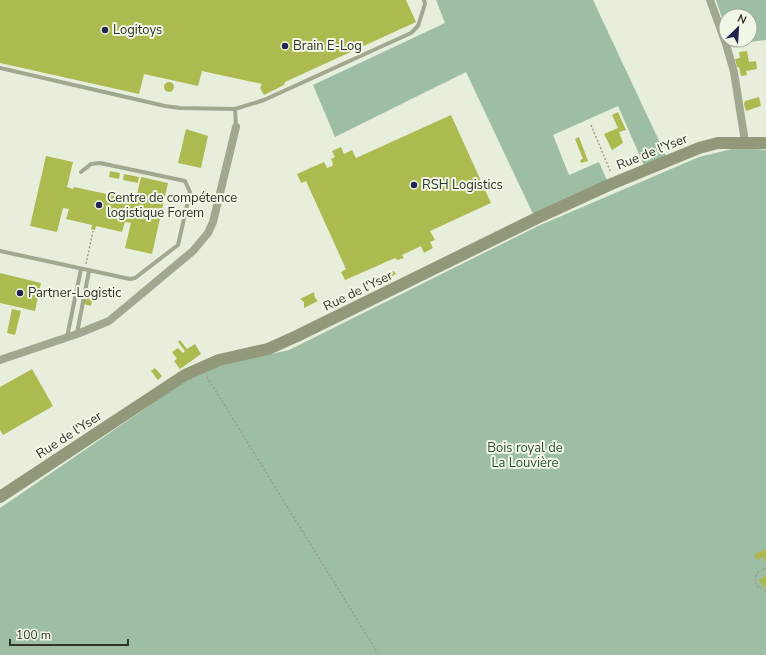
<svg xmlns="http://www.w3.org/2000/svg" width="766" height="655" font-family="'Nunito Sans',sans-serif">
<rect width="100%" height="100%" fill="#e7efdc"/>
<path fill="#9dbda4" d="M436,0H593L668,160L646,170L618,106L553,135L569,175L599,162L609,185L534,216L466,72L335,137L313,85L445,23Z
M716,0H766V40L749,42L743,40H750V16H726V30Z
M748,148L766,150V655H0V508L187,380L221,365L289,350L538,226L699,157L732,149Z"/>
<path fill="#adba4f" d="M0,0H406L416,22L285,82L284,85L264,95L260,88L262,84L202,71L198,86L144,74L139,94L0,63Z
M747,51L749,62L756,61L757,69L746,71L747,75L741,76L739,67H737L735,59L740,58L739,52Z
M164 87a5 5 0 1 1 10 0a5 5 0 1 1-10 0Z
M759,97L761,106L746,111L744,104L745,101Z
M618,112L626,130L619,132L623,143L612,150L604,134L618,128L612,115Z
M451,115L491,203L430,231L435,240L430,242L433,248L424,253L421,246L402,255L404,258L397,260L395,258L345,280L341,272L346,269L306,181L301,183L297,174L324,162L327,168L332,166L333,164L331,159L335,157L332,151L341,147L344,154L352,150L356,158Z
M186,129L208,136L201,168L178,163Z
M579,137L588,161L581,163L580,160L583,159L575,139Z
M46,156L73,162L67,187L73,189L74,187L130,199L129,201L135,203L141,177L168,183L152,254L125,248L131,223L125,222L122,232L96,226L95,230L91,229L92,225L66,219L69,209L63,208L57,232L30,226Z
M110,171L120,173L119,179L109,177Z
M124,174L139,177L138,183L123,180Z
M394,271L396,274L387,279L385,275Z
M0,273L41,283L35,311L0,303Z
M314,292L315,298L318,301L304,308V302L300,299Z
M86,295L93,297L91,306L84,304Z
M12,309L21,311L15,335L7,333Z
M180,340L187,349L195,344L201,354L180,369L174,361L177,359L172,352L178,348L183,353L185,351L178,342Z
M155,368L162,376L158,380L151,371Z
M32,369L53,406L3,435L0,430V387Z
M765,549L766,550V563L763,557L757,560L754,555Z
M766,575V587L764,588L759,580Z"/>
<g fill="none" stroke-linecap="round" stroke-linejoin="round">
<path stroke="#9aa286" stroke-width="1.5" stroke-dasharray="2 2" stroke-linecap="butt" d="M591,125L611,173
M86,264L93,231
M207,377L379,655
M766,568L757,573C753,584 756,587 766,591"/>
<path stroke="#a0a98f" stroke-width="4" d="M0,68L165,106L180,108L235,109L264,100L411,33L418,26L425,4L424,0
M235,109L236,127
M0,251L130,279L135,278L178,245L190,192L185,181L100,163L91,164L81,172
M77,333L89,271
M67,337L81,269"/>
<path stroke="#a0a98f" stroke-width="8" d="M710,0L726,44L734,72L745,142
M0,360L77,334L109,321L193,251L208,233L213,222L236,127"/>
<path stroke="#92997a" stroke-width="12" d="M0,497L185,375L219,360L268,349L297,336L537,218L609,185L699,148L718,143H766"/>
</g>
<g fill="#222551" stroke="#f1f7e7" stroke-width="1.5">
<circle cx="105" cy="30" r="4"/>
<circle cx="285" cy="46" r="4"/>
<circle cx="414" cy="185" r="4"/>
<circle cx="99" cy="205" r="4"/>
<circle cx="20" cy="293" r="4"/>
</g>
<g text-anchor="middle" dominant-baseline="central" stroke-width="4" stroke-linejoin="round" paint-order="stroke">
<g font-size="13" fill="#313428" stroke="#f1f7e7" text-anchor="start">
<text x="113" y="30">Logitoys</text>
<text x="293" y="46">Brain E-Log</text>
<text x="422" y="185">RSH Logistics</text>
<text x="107" y="198">Centre de compétence<tspan x="107" dy="15">logistique Forem</tspan></text>
<text x="28" y="293">Partner-Logistic</text>
</g>
<g font-size="13" fill="#313428" stroke="#f1f7e7">
<text transform="translate(652 152) rotate(-22)">Rue de l'Yser</text>
<text transform="translate(358 291) rotate(-26)">Rue de l'Yser</text>
<text transform="translate(69 435) rotate(-33)">Rue de l'Yser</text>
</g>
<g font-size="13" fill="#2e4f36" stroke="#f1f7e7">
<text x="525" y="448">Bois royal de<tspan x="525" dy="15">La Louvière</tspan></text>
</g>
</g>
<g transform="translate(738 28) rotate(25)"><circle r="19" fill="#f1f7e7" stroke="#a4a99b"/>
<path d="M0-3L7 15L0 10L-7 15Z" fill="#222551"/>
<text y="-6" font-size="11" font-weight="bold" text-anchor="middle" fill="#313428">N</text>
</g>
<path d="M10 639v6h118v-6" fill="none" stroke="#313428" stroke-width="2"/>
<text x="16" y="639" font-size="12" fill="#313428" stroke="#f1f7e7" stroke-width="3" paint-order="stroke">100 m</text>
</svg>
